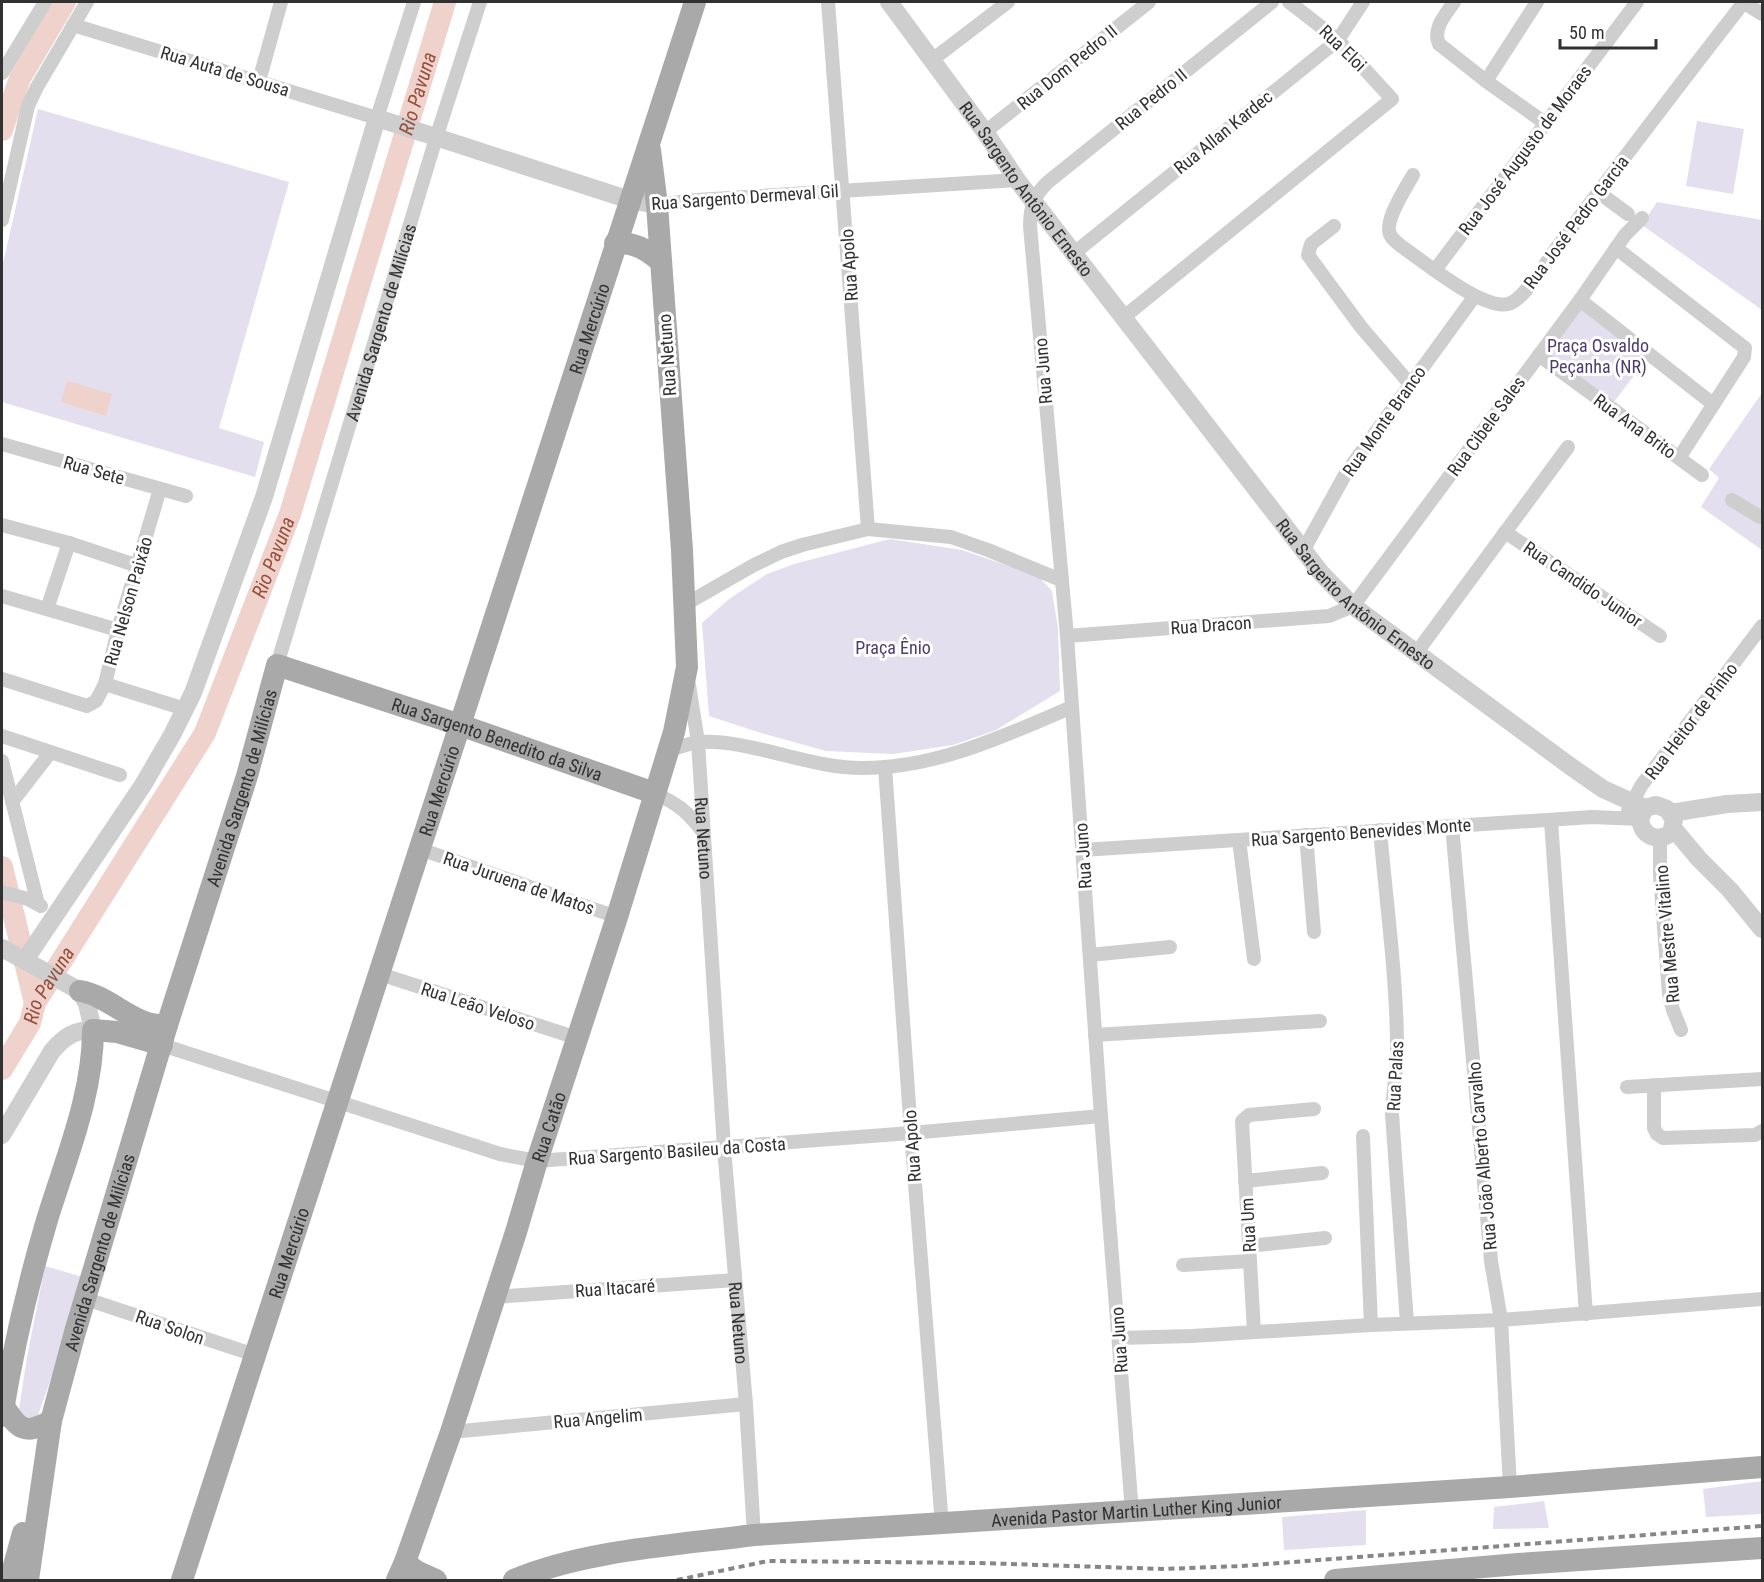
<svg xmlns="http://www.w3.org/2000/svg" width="1764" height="1582" font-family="'Roboto Condensed',sans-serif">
<rect width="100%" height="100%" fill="#fff"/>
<path fill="#e3dfee" d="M38,109L289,182L219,428L264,442L255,477L2,402V268Z
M1697,121L1744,129L1733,194L1686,186Z
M1657,202L1762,220V310L1642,225Z
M1581,308L1648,357L1614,402L1548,353Z
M1762,393V550L1701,507L1719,478L1709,469Z
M890,539L962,550L1038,576L1052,591L1058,628L1060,691L996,730L953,745L893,754L826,751L761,733L709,716L702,623L729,599L767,574L794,564Z
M45,1266L86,1278L37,1418L18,1416L27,1357Z
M1762,1481V1514L1706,1517L1703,1489Z
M1544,1501L1549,1528L1493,1529L1494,1507Z
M1366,1510V1545L1284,1550L1282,1517Z"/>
<path fill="#eed2cb" d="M67,381L112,394L106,416L61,402Z"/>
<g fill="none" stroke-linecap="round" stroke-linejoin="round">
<g stroke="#eed2cb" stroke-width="22">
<path d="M2,130L20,78L65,2"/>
<path d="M2,867L35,1003"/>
<path id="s1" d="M2,1069L30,1023L35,1003L205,733L290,514L445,2"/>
</g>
<g stroke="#cecece" stroke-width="14">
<path d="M828,2L868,529"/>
<path d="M1454,2C1446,14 1432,29 1439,44L1486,81L1545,123"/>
<path d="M1743,2L1762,14"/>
<path d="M73,25L377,118L414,2"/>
<path d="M932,60L1008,2"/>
<path d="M2,73L45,2"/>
<path d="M259,81L281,2"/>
<path d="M1486,81L1537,2"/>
<path d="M985,132L1149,2"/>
<path d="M1413,175C1406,188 1382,223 1391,236C1393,240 1398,243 1401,246C1423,261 1482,310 1508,304C1524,300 1545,264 1555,250C1617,167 1680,84 1744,2"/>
<path d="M1598,192L1628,214"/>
<path d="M657,205L696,200L1017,180"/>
<path d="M2,220L28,106L37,87L87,2"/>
<path d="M1334,226L1311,244L1308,255L1361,327L1410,384"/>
<path d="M1616,248L1745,348L1744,357L1679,458"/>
<path d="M1073,254L1338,40L1363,2"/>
<path d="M1435,270L1637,2"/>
<path d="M1580,300L1713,404"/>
<path d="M1124,317L1392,99L1338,40L1289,2"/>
<path d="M1539,355L1702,475"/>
<path d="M2,444L186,496"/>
<path d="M1732,500L1760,517H1762"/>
<path d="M2,525L69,543L138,566"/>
<path d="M1505,532L1660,636"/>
<path d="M1303,551L1346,473L1474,297"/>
<path d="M2,596L118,630"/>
<path d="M684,605L754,565L781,552L802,545L868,529L951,537L988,550L1061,580"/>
<path d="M47,609L69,543"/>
<path d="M1067,636L1329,616L1353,606L1580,300L1625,235L1642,218"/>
<path d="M1417,652L1568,447"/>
<path id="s2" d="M277,665L436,138L480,2"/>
<path d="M2,679L87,706L96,701L105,684L118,630L160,489"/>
<path d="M105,684L185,709"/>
<path id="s3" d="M689,685L698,742L724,1148L746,1404L754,1535"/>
<path d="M2,736L120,775"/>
<path d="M668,751C678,748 688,743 699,742C750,739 808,768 862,768C937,768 1004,736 1072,707"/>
<path d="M2,761L38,904"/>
<path d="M885,767L911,1133L942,1525"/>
<path d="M654,793C678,804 687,811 703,832"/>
<path d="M12,802L50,753"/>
<path d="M1628,811L1641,786L1762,626"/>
<path d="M1551,821L1586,1314"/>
<path d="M1452,826L1491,1261L1501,1320L1510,1487"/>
<path d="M1380,830C1386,900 1396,971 1397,1041C1398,1066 1393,1089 1392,1114L1407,1323"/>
<path d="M1306,835L1314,932"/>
<path d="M1660,838V875L1669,994L1673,1010L1681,1030"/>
<path d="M1239,840L1254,959"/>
<path d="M420,849L617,917"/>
<path d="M1083,850L1592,817L1640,819"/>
<path d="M2,892L28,899L41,906"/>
<path d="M1090,955L1170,947"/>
<path d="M380,974L577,1038"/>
<path d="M1095,1035L1320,1021"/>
<path d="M162,1045L500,1154L537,1161L911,1133L1101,1116"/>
<path d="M1654,1085V1128L1657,1134L1663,1138L1755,1135L1762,1131"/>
<path d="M1627,1087L1762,1079"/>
<path d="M1363,1136L1371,1325"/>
<path d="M1245,1181L1322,1173"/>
<path d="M1249,1246L1325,1238"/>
<path d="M1183,1265L1250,1261"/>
<path d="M495,1297L735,1280"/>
<path d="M86,1299L255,1355"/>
<path d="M1254,1332L1242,1121L1249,1115L1314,1109"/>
<path d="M1119,1338L1192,1336L1371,1325L1501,1320L1762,1299"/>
<path d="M451,1432L746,1404"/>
<path d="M1132,1512L1101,1116L1067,636L1030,226C1030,207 1034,195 1048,182L1272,2"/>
</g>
<g stroke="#cecece" stroke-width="18">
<path id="s4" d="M889,2L985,132L1017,180L1321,573L1353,606L1570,766L1603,789L1645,808"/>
<path d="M1656,805L1667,809L1674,820L1671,833C1657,843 1642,836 1640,819L1645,808Z"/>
<path d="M1671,813L1727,804L1762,802"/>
<path d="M1673,828L1699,859L1730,890L1762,929"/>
<path d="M2,948L80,991L87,1004L93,1030C74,1030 64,1037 52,1051L2,1135"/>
<path d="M25,960L143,785L172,735L193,693L264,497L377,118L630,200L657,205"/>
</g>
<g stroke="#a9a9a9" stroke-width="22">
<path d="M615,243C634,242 646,249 660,261"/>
<path d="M80,991C111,996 134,1028 167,1025"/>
<path d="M3,1405C18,1428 23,1436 51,1421"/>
<path d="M2,1416C13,1349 28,1284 47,1220C66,1158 93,1095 93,1030L117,1032L162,1045"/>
<path d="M405,1562L416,1571L436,1580"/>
<path d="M10,1580L23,1533"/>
<path id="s5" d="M28,1580L51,1421L75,1332L167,1025L247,776L277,665L460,725L654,793"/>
<path id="s6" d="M182,1580L695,2"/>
<path id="s7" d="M397,1580L405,1562L451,1432L516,1232L537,1161L617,917L674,732L687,667L682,550L657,205L650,150"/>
<path id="s8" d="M514,1580C585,1550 678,1545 754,1535L1510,1487L1762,1467"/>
<path d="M1335,1580L1518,1564L1762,1548"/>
</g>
<path stroke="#868686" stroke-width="4" stroke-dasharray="6 4.5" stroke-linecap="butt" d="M677,1580L768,1561L980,1563L1164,1569L1241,1566L1762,1526"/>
</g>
<g text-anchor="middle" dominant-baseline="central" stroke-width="6" stroke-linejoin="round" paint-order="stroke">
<g font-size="18" fill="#313131" stroke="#fff">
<text transform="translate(1343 48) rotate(44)">Rua Eloi</text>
<text transform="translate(1067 67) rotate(-39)">Rua Dom Pedro II</text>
<text transform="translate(225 71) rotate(17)">Rua Auta de Sousa</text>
<text transform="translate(1151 99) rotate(-39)">Rua Pedro II</text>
<text transform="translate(1223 132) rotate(-39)">Rua Allan Kardec</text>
<text transform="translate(1525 150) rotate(-53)">Rua José Augusto de Moraes</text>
<text stroke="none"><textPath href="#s4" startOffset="232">Rua Sargento Antônio Ernesto</textPath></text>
<text transform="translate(745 197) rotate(-4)">Rua Sargento Dermeval Gil</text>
<text transform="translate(1576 222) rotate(-53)">Rua José Pedro Garcia</text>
<text transform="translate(849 265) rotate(-94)">Rua Apolo</text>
<text stroke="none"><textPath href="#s2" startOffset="358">Avenida Sargento de Milícias</textPath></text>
<text stroke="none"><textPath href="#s6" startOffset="1316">Rua Mercúrio</textPath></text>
<text transform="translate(667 355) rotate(-94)">Rua Netuno</text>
<text transform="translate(1043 371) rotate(-95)">Rua Juno</text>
<text transform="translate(1384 421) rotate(-55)">Rua Monte Branco</text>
<text transform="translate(1486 426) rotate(-54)">Rua Cibele Sales</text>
<text transform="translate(1635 426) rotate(36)">Rua Ana Brito</text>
<text transform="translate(94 470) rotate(16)">Rua Sete</text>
<text transform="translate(1583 584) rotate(34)">Rua Candido Junior</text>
<text stroke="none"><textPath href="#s4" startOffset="756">Rua Sargento Antônio Ernesto</textPath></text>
<text transform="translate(128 601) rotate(-74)">Rua Nelson Paixão</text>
<text transform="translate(1211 625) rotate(-4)">Rua Dracon</text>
<text transform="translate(1691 721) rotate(-53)">Rua Heitor de Pinho</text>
<text stroke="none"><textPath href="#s5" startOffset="1182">Rua Sargento Benedito da Silva</textPath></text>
<text stroke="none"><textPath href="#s5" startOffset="822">Avenida Sargento de Milícias</textPath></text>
<text stroke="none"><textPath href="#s6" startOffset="830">Rua Mercúrio</textPath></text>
<text transform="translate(1361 832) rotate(-4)">Rua Sargento Benevides Monte</text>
<text stroke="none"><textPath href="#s3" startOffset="154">Rua Netuno</textPath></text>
<text transform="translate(1083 856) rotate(-94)">Rua Juno</text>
<text transform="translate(519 883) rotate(19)">Rua Juruena de Matos</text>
<text transform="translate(1667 934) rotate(-95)">Rua Mestre Vitalino</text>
<text transform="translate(478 1006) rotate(18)">Rua Leão Veloso</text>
<text transform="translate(1395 1076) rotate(-87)">Rua Palas</text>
<text stroke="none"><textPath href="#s7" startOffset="478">Rua Catão</textPath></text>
<text transform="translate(912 1146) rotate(-94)">Rua Apolo</text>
<text transform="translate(677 1151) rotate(-4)">Rua Sargento Basileu da Costa</text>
<text transform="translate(1482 1156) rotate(-95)">Rua João Alberto Carvalho</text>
<text transform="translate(1248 1225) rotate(-93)">Rua Um</text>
<text stroke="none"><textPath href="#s5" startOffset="336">Avenida Sargento de Milícias</textPath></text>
<text stroke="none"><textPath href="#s6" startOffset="344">Rua Mercúrio</textPath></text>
<text transform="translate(615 1288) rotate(-4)">Rua Itacaré</text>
<text stroke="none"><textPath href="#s3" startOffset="640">Rua Netuno</textPath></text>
<text transform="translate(170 1327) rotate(19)">Rua Solon</text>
<text transform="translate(1119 1340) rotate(-94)">Rua Juno</text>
<text transform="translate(598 1418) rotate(-5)">Rua Angelim</text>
<text stroke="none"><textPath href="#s8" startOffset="628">Avenida Pastor Martin Luther King Junior</textPath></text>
</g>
<g font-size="18" fill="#4e3c6f" stroke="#fff">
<text x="1598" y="345">Praça Osvaldo<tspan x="1598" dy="21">Peçanha (NR)</tspan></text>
<text x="893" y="647">Praça Ênio</text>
</g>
<g font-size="20" font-style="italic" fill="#974e3b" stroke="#fff">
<text stroke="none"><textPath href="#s1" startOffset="1068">Rio Pavuna</textPath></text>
<text stroke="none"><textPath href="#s1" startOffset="582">Rio Pavuna</textPath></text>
<text stroke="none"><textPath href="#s1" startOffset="96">Rio Pavuna</textPath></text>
</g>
</g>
<rect width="1764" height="1582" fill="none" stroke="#313131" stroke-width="6"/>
<path d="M1560 39v9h96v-9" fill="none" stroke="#313131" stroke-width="3"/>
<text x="1569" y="39" font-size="18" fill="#313131" stroke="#ffffff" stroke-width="4.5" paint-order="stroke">50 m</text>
</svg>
